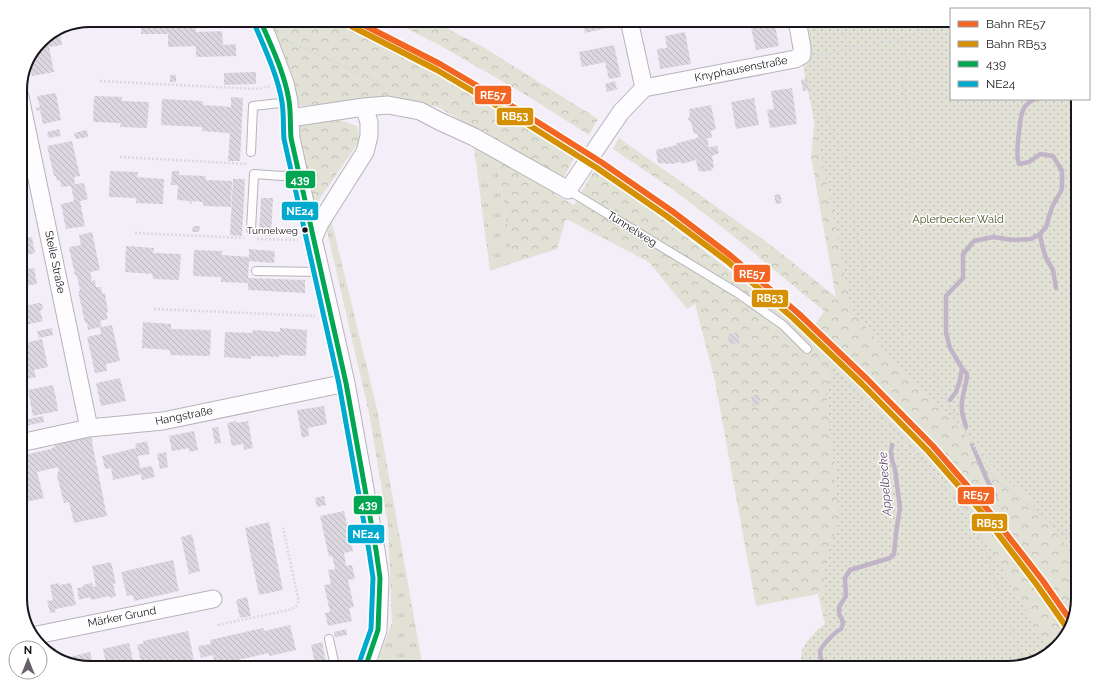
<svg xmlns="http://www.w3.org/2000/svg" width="1098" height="688" font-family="Raleway,sans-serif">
<defs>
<pattern id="grass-tufts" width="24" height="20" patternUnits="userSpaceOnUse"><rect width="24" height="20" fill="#e2e1d6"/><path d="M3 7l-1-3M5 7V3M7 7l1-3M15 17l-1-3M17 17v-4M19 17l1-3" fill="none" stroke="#c1c0b7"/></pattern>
<pattern id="forest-crowns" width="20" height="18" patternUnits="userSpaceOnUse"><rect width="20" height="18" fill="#e2e1d6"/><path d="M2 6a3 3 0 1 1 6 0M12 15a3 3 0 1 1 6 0" fill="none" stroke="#c1c0b7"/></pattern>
<pattern id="park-dots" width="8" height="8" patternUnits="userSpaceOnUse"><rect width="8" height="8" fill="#e2e1d6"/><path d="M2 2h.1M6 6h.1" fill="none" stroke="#c1c0b7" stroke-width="1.8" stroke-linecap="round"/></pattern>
<pattern id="building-back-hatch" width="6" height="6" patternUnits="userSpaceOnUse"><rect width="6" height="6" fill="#dcd6df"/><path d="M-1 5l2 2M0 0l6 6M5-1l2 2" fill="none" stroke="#bcb7bf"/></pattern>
</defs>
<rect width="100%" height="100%" fill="#f4eef8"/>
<path fill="url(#grass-tufts)" d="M474,147L498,158L497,162L513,263L490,271Z
M331,219L377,409L423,668H380L379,657L392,623L388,525L369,413L327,231Z"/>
<path fill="url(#forest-crowns)" d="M272,20H341L348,23L461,85L576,155L554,194L574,205L595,169C668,222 739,277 809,334L824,311L732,235L675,191L613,149L619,138L772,246L836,297L811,157L817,94L801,20H951V99H1078V598L1066,637L1043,659L1008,668H835L818,594L756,606L715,381L695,304L687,309L649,262L566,219L557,249L513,263L497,162L501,144L438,107L394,97L299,106L293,77L274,31Z
M390,20H431L483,47L598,119L589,135L526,95L439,45Z
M340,120L357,126L360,140L314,207L297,126Z"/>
<path fill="url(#park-dots)" d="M808,20H951V99H1078V561L1027,497L1006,479L918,385L906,375L851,310L839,242L803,66C811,45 813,42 808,20Z
M836,362L859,383L887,412L935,464L988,543L1050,652L1043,659L1008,668H804L801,661L802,650L807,641L819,628L825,624L827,620L826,607L824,599L825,568L827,551L830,543L839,523L838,505L834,477L836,475V471L829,428L830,421L826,392L831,374Z"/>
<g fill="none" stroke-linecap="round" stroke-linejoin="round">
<path stroke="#c1b4c9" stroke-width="4.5" d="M1072,131L1074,119L1078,104
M1040,234L1042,245L1046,258L1053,270L1056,288
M962,368L967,374C967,386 960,398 962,410C962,416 965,421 966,427
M950,400L956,392L960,380L962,368L950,348L946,333V296L963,278V254L974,241L993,237L1013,240L1031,239L1040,234L1046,227L1052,207L1062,189V171L1053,156L1040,154L1029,162L1019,164C1015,157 1020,118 1023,110C1025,105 1031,100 1035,99
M972,444L987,480L995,495
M824,668C819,653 817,651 829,639C833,635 836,631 841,629L843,624L842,619L839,614V607L846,596L845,578L850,570L890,558L894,554L896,533L900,508L895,469L892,460L891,452L892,445"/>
</g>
<path fill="url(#building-back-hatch)" d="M100,20H168V21L196,20V32L222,31L223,45L236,44V56L196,57V46L168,47V34H141V25H134V23H127V25L100,26Z
M582,20H609L611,27L585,33Z
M766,20H774L779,46L756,50L750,23Z
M59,28L62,45L49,47L54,72L32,76L30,66L32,65L31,61L41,40Z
M685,32L691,64L660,69L657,49L667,48L665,36Z
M614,45L621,77L609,79L605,62L582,67L579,52Z
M256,72V84L224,85V73Z
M170,75H176V82H170Z
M807,79L809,90L803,91L801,80Z
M615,81L617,89L607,92L605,84Z
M792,88L797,124L770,128L767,110L774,109L771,91Z
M56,93L61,120L43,124L40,110L37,111L36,108L40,107L37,96Z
M94,96L122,97V101L149,102L147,128L120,127L121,123L93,122Z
M231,97L243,98L240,161H228L230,133L202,131V127L161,125L162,99L203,101V105L231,107Z
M754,98L759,125L736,129L731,102Z
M711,105L716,129L711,131L712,138H707L709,147L717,146L719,153L712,156L714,166L712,170L702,172L698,170L696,160L681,164L680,162L672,164L658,163L656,150L677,145V143L698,138L697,133L694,134L691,122L688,119L690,115L689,109Z
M59,129L61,136L48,138L47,132Z
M87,130L88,137L76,139L74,133Z
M72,141L80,176L74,177L75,184L84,183L88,199L80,201L85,226L66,229L61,204L74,201L71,186L61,187L60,180L57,181L56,176H54L47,146Z
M110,171L138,172L137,177L164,179L163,204L136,203V198L109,197Z
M172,171H179V175L206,176V180L232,181L231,207L204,206V205L203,204V202L192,201L191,204H190V201L177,200L178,185H171Z
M233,179H245L242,236L230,235Z
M780,194L782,203L776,204L774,195Z
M261,198H273L271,236L259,235Z
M193,226H200L199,232H192Z
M92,232L100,270L90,272L92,281L95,280L96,287H101L102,294L105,293L108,312L106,313L108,319L100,321L102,327L112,325L120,361L106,364L107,371L95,373L87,337L101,334L100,327L88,330L87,323H85L78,291H80L77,275H75L69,247L81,245L79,235Z
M32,237L35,253L20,257V239Z
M126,246L154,248L153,253L181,254L179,280L153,279L152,274L125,272Z
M249,249L275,251L274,263L249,261L248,278L305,280V293L248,290V283L221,282V277L193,276L194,250L222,251V255L249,257Z
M34,268L37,284L20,287V270Z
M39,303L42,304L43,309L40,311L43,321L21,326L20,325V305H22L23,306Z
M143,322L171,324V329L211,330L210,356L170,355V350L142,348Z
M52,328L53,335L39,338L37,331Z
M280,328L307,330L306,356L279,355V357L251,356V359L224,357L225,332L252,333L253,330L280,332Z
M738,333L740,343L729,344L728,334Z
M42,339L48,367L34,370L36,377L22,380L21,373L28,371L24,355L20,356V344Z
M120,378L126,401L101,406L96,383Z
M53,385L56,398L58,411L33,416L28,390Z
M759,394L761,404L753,406L751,396Z
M324,406L327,424L308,428L309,436L302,438L297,410Z
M43,416L44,422L26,426L24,420Z
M236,421V423L248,421L253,448L244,450L243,444L232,446L227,423Z
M218,427L221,443L215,444L212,428Z
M194,431L198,450L189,452V448L172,451L169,436Z
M91,437L93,443H92L107,516L74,523L69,502L64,503L57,476L58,472L59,471L58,467L37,472L44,498L26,502L20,478V475L24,474L20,456L51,449L56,445L64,443V442Z
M147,441L150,454L138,456L140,468L152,466L155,477L142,480L141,474L113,480L111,468L105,469L102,456L136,448L135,444Z
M166,452L168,467L160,469L157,454Z
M324,496L326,505L317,507L315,498Z
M344,511L353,551L344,553L346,566L352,565L355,579L348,580L354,607L349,608L352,621L328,626L325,613L330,612L324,585L331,584L328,570L335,569L332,556L329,557L320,516Z
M269,522L283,590L259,595L245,528Z
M192,534L200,571L189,574L181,537Z
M173,560L179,591L134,601L133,595L127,596L121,572Z
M111,562L116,583L113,584L116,596L110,598L109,596L91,600L90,597L79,600L77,588L83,587V585L92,583L93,587L96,586L92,566Z
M58,583L59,585L71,583L76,605L55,609L56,612L50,613L47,601L53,600L50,585Z
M247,597L251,616L240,618L236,600Z
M290,625L296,650L269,656V653L215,665L213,655L201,658L198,646L211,644L210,640L263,628L264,631Z
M346,629L347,635L335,637L334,632Z
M188,631L194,660L153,668H149V666L141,668H107L103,649L129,643L134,663L141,661L137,645L144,643L143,641Z
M322,642L327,666L316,668L311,645Z
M55,648L58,658L51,656L46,650Z
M90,652L94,668H90L65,660V658Z"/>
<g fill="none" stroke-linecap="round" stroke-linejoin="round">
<defs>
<path id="lane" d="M251,152L253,106L289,102
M568,190L736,292L783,325L807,349
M251,229L254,174L282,176L298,174
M256,271L321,272
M329,639L335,666L340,668"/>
<path id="street" d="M260,20L268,38L285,83L289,102L291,138L311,230L331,316L346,383L376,550L380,578L378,630L365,668
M629,20L644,88
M644,88L795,59L802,55V48L797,20
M20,97L89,428
M290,118L364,107L388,105L420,111L439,121L474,137L568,190L621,112L644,88
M313,239L320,223L365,152L369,136V122L364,107
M20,443L89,428L163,421L346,383
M32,636L213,599"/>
</defs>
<use href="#lane" stroke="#b8b3ba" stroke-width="10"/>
<use href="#street" stroke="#b8b3ba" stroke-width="19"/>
<path stroke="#dad9dc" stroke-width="2.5" stroke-dasharray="2 2" stroke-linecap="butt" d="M837,20L851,49
M285,40L370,78L382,87L384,91
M829,53L825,74L824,107L833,135L848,166L854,223L868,286L940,384L948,405L995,479L1063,532L1078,549
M817,55L901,39L948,20
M100,81L256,89L271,86
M120,157L248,164
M135,233L244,238
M257,239L298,240
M868,285L908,215L914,152L903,84L909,67L901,39
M154,309L315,316
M815,356L895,429L976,524L1024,664
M218,625L289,610C296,607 299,606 298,598L283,528"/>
<use href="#lane" stroke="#fdfcfe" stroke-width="8"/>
<use href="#street" stroke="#fdfcfe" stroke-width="17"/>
<defs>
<path id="bus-1" d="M260,20C271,45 285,74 289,101C291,113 290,126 291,138L346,383L376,550L380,578L378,630L365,668"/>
<path id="bus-2" d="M254,23C264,47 278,76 282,102C284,114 283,127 284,139L339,384L369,551L373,578L371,629L358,666"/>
</defs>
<use href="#bus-1" stroke="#fff" stroke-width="8"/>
<use href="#bus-2" stroke="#fff" stroke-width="8"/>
<use href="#bus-1" stroke="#00a651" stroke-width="5"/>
<use href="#bus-2" stroke="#00a9ce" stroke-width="5"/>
<defs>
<path id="rail-1" d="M354,20L440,64L520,111L601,162L672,211L731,256L798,313L867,379L933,446L984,505L1043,581L1071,621"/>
<path id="rail-2" d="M351,26L437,70L516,117L597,168L668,217L727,261L793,318L862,384L928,451L979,509L1037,585L1065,625"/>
</defs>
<use href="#rail-1" stroke="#fff" stroke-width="9"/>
<use href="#rail-2" stroke="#fff" stroke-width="9"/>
<use href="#rail-1" stroke="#f26522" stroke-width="6"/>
<use href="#rail-2" stroke="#d69004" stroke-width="6"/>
</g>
<circle fill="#19151c" stroke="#fff" stroke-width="1.5" cx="305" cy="230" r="3.5"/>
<g text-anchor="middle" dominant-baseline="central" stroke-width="3" stroke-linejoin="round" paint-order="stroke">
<g font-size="10" fill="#19151c" stroke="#fff" text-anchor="end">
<text x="298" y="230">Tunnelweg</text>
</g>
<g font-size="11" fill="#19151c" stroke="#fff">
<text transform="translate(741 69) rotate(-11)">Knyphausenstraße</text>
<text transform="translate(632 229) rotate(32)">Tunnelweg</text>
<text transform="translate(55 262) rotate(78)">Steile Straße</text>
<text transform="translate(184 416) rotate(-11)">Hangstraße</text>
<text transform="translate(122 617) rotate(-11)">Märker Grund</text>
</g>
<g font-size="11" fill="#4b501f" stroke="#fff">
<text x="958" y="219">Aplerbecker Wald</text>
</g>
<g font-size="12" font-style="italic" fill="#5f466d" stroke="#fff">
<text transform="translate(885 484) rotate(-94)">Appelbecke</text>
</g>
</g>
<path d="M0 0H1098V688H0ZM90 27H1008A63 63 0 0 1 1071 90V598A63 63 0 0 1 1008 661H90A63 63 0 0 1 27 598V90A63 63 0 0 1 90 27Z" fill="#fff" fill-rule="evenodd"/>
<path fill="none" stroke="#19151c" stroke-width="2" d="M90 27H1008A63 63 0 0 1 1071 90V598A63 63 0 0 1 1008 661H90A63 63 0 0 1 27 598V90A63 63 0 0 1 90 27Z"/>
<g stroke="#fff" stroke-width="1.5">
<rect x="474" y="85" width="38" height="20" rx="4" fill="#f26522"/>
<rect x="496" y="107" width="38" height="19" rx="4" fill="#d69004"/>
<rect x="285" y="170" width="31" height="19" rx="4" fill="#00a651"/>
<rect x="281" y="201" width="38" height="20" rx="4" fill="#00a9ce"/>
<rect x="733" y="264" width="38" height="19" rx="4" fill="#f26522"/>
<rect x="751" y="289" width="38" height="19" rx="4" fill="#d69004"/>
<rect x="957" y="486" width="38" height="19" rx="4" fill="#f26522"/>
<rect x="353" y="495" width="30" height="20" rx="4" fill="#00a651"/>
<rect x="971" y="513" width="37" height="19" rx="4" fill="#d69004"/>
<rect x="347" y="524" width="38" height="20" rx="4" fill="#00a9ce"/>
</g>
<g font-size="11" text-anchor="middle" font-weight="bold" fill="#fff">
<text x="493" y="99">RE57</text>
<text x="515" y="120">RB53</text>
<text x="300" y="184">439</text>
<text x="300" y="215">NE24</text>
<text x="752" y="278">RE57</text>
<text x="770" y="302">RB53</text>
<text x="976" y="499">RE57</text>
<text x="368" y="509">439</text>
<text x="990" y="527">RB53</text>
<text x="366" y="538">NE24</text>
</g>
<rect x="950" y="8" width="140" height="92" fill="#ffffff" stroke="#a3a1a4"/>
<rect x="958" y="21" width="20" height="6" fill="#f26522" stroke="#a3a1a4"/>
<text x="986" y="28" font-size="12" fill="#19151c">Bahn RE57</text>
<rect x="958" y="41" width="20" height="6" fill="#d69004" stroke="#a3a1a4"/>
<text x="986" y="48" font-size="12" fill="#19151c">Bahn RB53</text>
<rect x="958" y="61" width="20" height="6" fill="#00a651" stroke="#a3a1a4"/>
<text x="986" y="68" font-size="12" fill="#19151c">439</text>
<rect x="958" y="81" width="20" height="6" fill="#00a9ce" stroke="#a3a1a4"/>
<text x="986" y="88" font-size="12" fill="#19151c">NE24</text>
<g transform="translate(28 660)"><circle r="19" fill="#ffffff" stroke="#a3a1a4"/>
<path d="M0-3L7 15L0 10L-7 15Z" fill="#666169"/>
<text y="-6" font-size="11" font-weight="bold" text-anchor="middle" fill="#19151c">N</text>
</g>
</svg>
